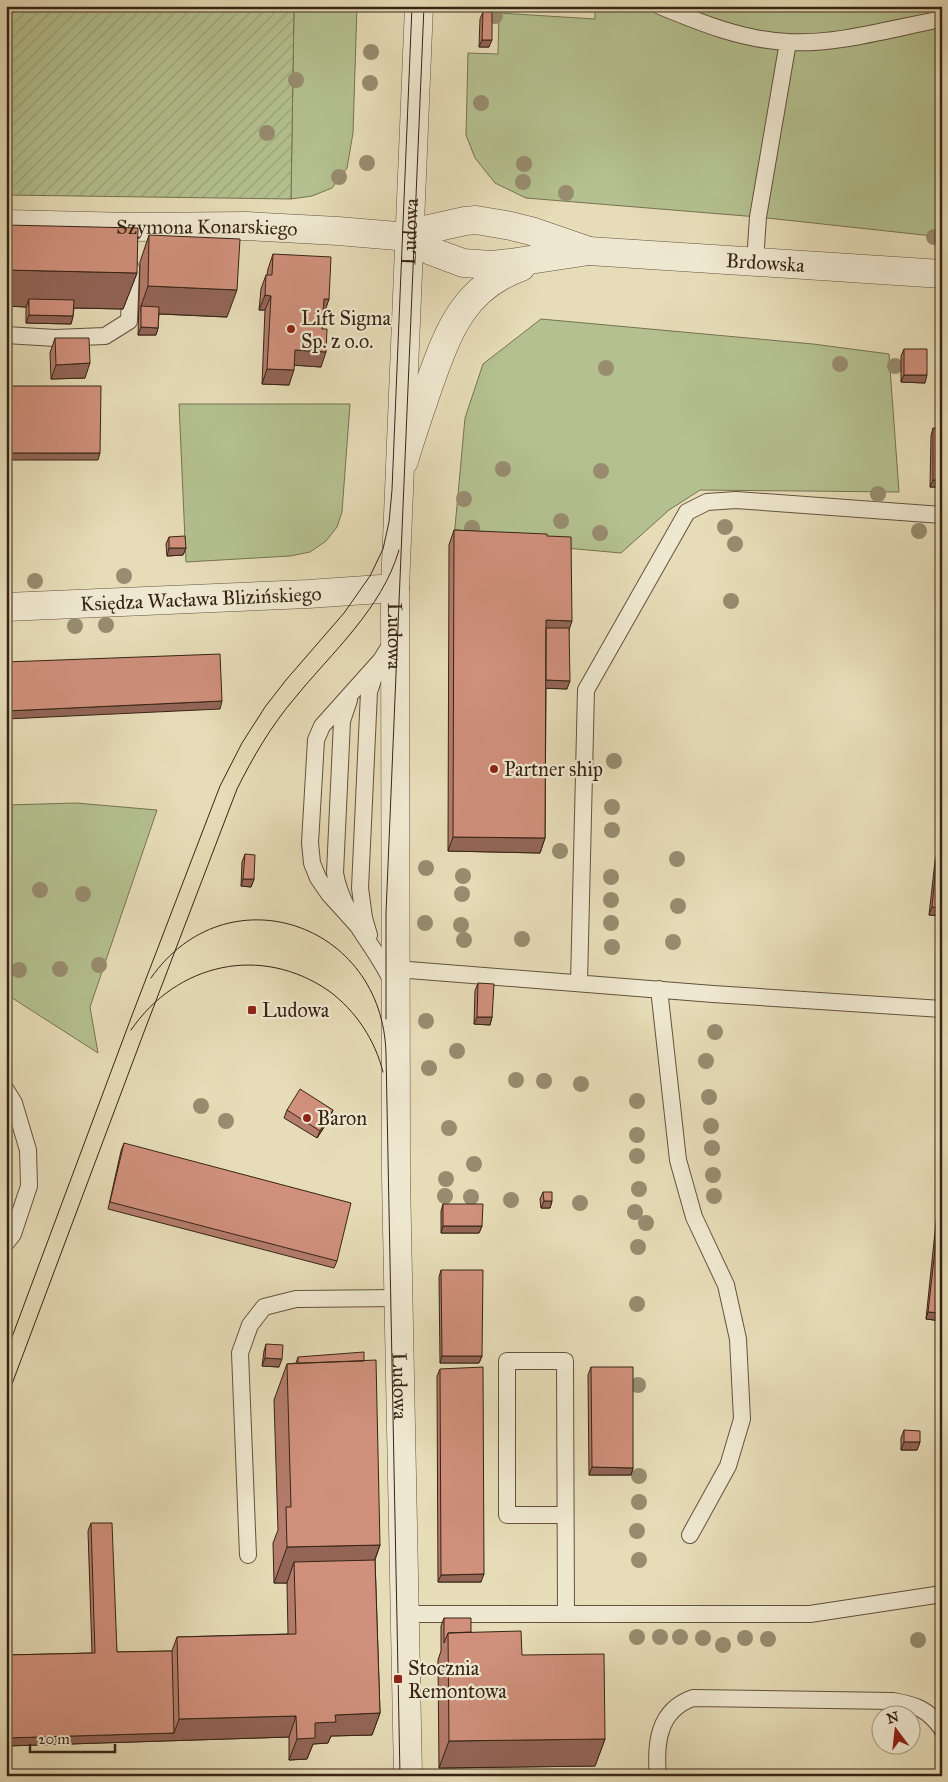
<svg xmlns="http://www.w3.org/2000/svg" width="948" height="1782" font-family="'IM FELL Great Primer',serif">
<defs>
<pattern id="garden-furrows" width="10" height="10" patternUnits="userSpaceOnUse" patternTransform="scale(1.25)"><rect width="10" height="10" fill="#b4c08f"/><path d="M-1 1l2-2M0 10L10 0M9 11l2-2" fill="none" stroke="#9ba57a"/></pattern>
</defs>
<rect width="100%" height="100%" fill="#e6dcb7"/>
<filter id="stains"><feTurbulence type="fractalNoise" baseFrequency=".004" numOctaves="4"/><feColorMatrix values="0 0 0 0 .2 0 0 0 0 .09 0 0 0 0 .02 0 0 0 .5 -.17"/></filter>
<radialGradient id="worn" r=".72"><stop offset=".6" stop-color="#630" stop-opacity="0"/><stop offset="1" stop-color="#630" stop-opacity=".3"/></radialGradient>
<path fill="#b4c08f" stroke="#767252" d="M294,6H357L353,133L347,168L332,188L312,196L291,199Z
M595,6H942V237L758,217L526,198L495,183L475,158L466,135L468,53L498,54L499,13L595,19Z
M541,319L813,344L889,354L899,492L700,490L669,510L621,553L454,538L465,418L483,364Z
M179,404H350L342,512L337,527L326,541L310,552L290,556L186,562Z
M76,803L157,810L90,1007L98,1053L6,994V805Z"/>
<path fill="url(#garden-furrows)" stroke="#767252" d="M6,6H294L291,199L6,195Z"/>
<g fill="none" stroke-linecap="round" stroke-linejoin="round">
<defs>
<path id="service" d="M660,6C701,23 743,40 788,42C837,45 893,28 942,19
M755,262L758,217L788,42
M6,335L55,338L105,336L129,321L131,268
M349,700L342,721L335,873C342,915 375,944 392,982
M357,925L329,894L318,878L312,863L310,843L316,740L322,726L381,660L393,641
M369,935L364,918L360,888L369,692L376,670
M396,969L713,994L942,1009
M579,983L586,690L687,512L707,502L736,500L942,515
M659,989L678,1160L694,1217L726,1285L738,1339L742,1419L728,1466L690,1535
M6,1090L14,1103L28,1150L29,1186L13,1234L6,1243
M565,1515H507V1361H565L566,1614
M248,1555L240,1353L250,1325L264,1307L296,1299L399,1298
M405,1614H810L942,1594
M658,1776C655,1744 658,1710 693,1698L893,1701C916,1705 928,1709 942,1729"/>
<g id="minor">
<path id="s1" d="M6,224L132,227L246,226L338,231L409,237L429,229L465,221L476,220L511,226L531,231L589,251"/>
<path id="s2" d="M409,237L431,251L463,263L492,265L510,263L589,251L942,274"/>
<path d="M404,461C412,434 421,408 430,382C449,329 465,287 521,267"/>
<path id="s3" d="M395,588L396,1177L408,1776"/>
</g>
<g id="tertiary">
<path id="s4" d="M6,607L308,594L395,588L419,6"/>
</g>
</defs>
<use href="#service" stroke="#63523e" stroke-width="18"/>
<use href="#minor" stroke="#63523e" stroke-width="29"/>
<use href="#tertiary" stroke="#63523e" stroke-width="29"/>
<use href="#service" stroke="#efe8d0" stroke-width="16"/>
<use href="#minor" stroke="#efe8d0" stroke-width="28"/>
<use href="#tertiary" stroke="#efe8d0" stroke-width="28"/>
<path stroke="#372415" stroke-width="1" d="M151,978C226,870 383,922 386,1054L400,1776
M386,1019V913L424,6
M131,1030C177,963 261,944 329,991C356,1011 375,1040 383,1072
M6,1353L134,1010L220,786L242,743L265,707L286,680L344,613L370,576L383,549L389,522L392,490L412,6
M6,1400L144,1032L237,789C253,757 271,726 294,699C332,652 382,609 399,550"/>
</g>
<g fill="#978c6f">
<circle cx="495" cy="16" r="8"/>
<circle cx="371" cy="52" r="8"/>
<circle cx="296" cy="80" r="8"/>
<circle cx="370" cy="83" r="8"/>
<circle cx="481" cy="103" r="8"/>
<circle cx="267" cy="133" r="8"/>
<circle cx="367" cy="163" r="8"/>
<circle cx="524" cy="164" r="8"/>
<circle cx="339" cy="177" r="8"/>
<circle cx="523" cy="182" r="8"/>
<circle cx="566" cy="193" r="8"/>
<circle cx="934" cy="237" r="8"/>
<circle cx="840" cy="364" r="8"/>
<circle cx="895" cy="366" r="8"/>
<circle cx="606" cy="368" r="8"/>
<circle cx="503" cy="469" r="8"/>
<circle cx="601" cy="471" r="8"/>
<circle cx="878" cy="494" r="8"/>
<circle cx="464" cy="499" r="8"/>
<circle cx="561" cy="521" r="8"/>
<circle cx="725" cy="527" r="8"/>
<circle cx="472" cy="528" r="8"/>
<circle cx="919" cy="531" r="8"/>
<circle cx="600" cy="533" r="8"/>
<circle cx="735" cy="544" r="8"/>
<circle cx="124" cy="576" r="8"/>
<circle cx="35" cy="581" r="8"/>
<circle cx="731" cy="601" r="8"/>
<circle cx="106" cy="625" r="8"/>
<circle cx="75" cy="626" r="8"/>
<circle cx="614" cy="761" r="8"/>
<circle cx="612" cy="807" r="8"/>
<circle cx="612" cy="830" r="8"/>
<circle cx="560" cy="851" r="8"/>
<circle cx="677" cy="859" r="8"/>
<circle cx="426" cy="868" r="8"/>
<circle cx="463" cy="876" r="8"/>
<circle cx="611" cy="877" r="8"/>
<circle cx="40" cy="890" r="8"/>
<circle cx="83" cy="894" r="8"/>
<circle cx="462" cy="894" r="8"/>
<circle cx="611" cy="900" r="8"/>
<circle cx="678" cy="906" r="8"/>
<circle cx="425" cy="923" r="8"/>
<circle cx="611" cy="923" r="8"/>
<circle cx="461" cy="925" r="8"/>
<circle cx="522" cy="939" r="8"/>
<circle cx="464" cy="940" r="8"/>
<circle cx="673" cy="942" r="8"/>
<circle cx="612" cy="947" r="8"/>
<circle cx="99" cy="965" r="8"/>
<circle cx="60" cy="969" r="8"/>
<circle cx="19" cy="970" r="8"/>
<circle cx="426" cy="1021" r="8"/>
<circle cx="715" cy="1032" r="8"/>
<circle cx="457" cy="1051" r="8"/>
<circle cx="706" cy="1061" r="8"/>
<circle cx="429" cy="1068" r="8"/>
<circle cx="516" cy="1080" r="8"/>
<circle cx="544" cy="1081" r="8"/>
<circle cx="581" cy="1084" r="8"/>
<circle cx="709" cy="1097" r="8"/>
<circle cx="637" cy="1101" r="8"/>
<circle cx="201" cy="1106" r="8"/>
<circle cx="226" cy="1121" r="8"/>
<circle cx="711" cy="1126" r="8"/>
<circle cx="449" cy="1128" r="8"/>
<circle cx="637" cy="1135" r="8"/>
<circle cx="712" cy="1148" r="8"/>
<circle cx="637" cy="1156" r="8"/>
<circle cx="474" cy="1164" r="8"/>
<circle cx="713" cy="1175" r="8"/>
<circle cx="446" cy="1179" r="8"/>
<circle cx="639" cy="1189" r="8"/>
<circle cx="445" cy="1196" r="8"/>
<circle cx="714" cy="1196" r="8"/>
<circle cx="471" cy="1197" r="8"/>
<circle cx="511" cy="1200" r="8"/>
<circle cx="580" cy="1203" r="8"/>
<circle cx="635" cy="1212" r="8"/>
<circle cx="646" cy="1223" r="8"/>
<circle cx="638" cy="1247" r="8"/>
<circle cx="637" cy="1304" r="8"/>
<circle cx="638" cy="1385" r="8"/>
<circle cx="639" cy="1476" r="8"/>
<circle cx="639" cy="1502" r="8"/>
<circle cx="637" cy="1531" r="8"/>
<circle cx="639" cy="1560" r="8"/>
<circle cx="637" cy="1637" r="8"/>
<circle cx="660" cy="1637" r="8"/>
<circle cx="680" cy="1637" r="8"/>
<circle cx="703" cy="1638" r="8"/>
<circle cx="745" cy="1638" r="8"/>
<circle cx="768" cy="1639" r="8"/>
<circle cx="918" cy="1640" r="8"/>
<circle cx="723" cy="1645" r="8"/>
</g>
<path fill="#b37c6b" stroke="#372415" d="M483,12L489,47H479L480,19Z
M6,225L137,273L123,309L74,308L73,316L71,324L26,323V307L6,306Z
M149,235L227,317L159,314L158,328L156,335H138L140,262Z
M273,254L329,299L323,314L321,367L294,365L289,385L262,384L265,310H259L261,289L266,275H267L268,269Z
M55,338L85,378L51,379L50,353Z
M904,349L925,383L901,382V356Z
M933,428L942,487H930L931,436Z
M454,530L547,536L569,628L567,689L546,688L545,838L540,853L448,851L449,545Z
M169,537L186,548L183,555L167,556L166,544Z
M245,854L254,879L251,887L241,886L242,862Z
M937,854L942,916L929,915L935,861Z
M478,983L492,1017L490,1025L474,1024L475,991Z
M287,1110L330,1118L317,1138L284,1118Z
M124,1143L337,1261L334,1268L108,1209L121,1151Z
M942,1186V1321L926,1319L939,1193Z
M543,1192L552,1201L550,1208H541L540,1199Z
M443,1204L482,1226L479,1233H441V1211Z
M441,1270L482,1356L479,1363H440L439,1277Z
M266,1344L279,1367L262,1366L264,1351Z
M298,1357L380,1545L375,1560L380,1713L372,1735L331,1736L328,1743L313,1744L307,1759L289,1760V1737L6,1746V1655L92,1653L88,1531L91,1523L117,1652L172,1651L177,1637L288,1634L287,1583H274L273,1543L278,1530L274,1400L287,1364L296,1363Z
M591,1367L633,1468L631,1475H589L588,1375Z
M440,1369L481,1582H438L437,1376Z
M904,1430L920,1442L917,1450H901V1438Z
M444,1618L471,1632L522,1655L605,1739L595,1766L439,1768L438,1660L441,1651V1626Z"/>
<path fill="#926557" stroke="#372415" d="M482,40H492L489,47H479Z
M6,270L137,273L123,309L29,307V299L26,307L6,306Z
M148,286L237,290L227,317L141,313V306Z
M265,295L271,296L265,310H259Z
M324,299H329L324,314H319Z
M29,315L73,316L71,324L26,323Z
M141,327L158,328L156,335H138Z
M295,350L326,352L321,367L290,365Z
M90,363L85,378L51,379L56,365Z
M267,369L294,370L289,385L262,384Z
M904,375H927L925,383L901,382Z
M6,453H100L98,460H6Z
M933,480H942V487H930Z
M169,548H186L183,555L167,556Z
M546,620L572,621L567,636L543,635Z
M543,680L570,681L567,689L540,688Z
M222,701L220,709L6,719V711Z
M453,837L545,838L540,853L448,851Z
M243,879H254L251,887L241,886Z
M932,907L942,908V916L929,915Z
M477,1017H492L490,1025L474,1024Z
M333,1110L330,1118L317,1138L320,1131Z
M544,1201H552L550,1208H541Z
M443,1226H482L479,1233H441Z
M928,1312L942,1313V1321L926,1319Z
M442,1356H482L479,1363H440Z
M265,1358L282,1359L279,1367L262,1366Z
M904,1442H920L917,1450H901Z
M592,1467L633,1468L631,1475H589Z
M380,1545L367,1581L294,1562L287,1583H274L287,1547Z
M484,1574L481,1582H438L441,1575Z
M380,1713L372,1735L331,1736L328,1743L313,1744L307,1759L289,1760L297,1739L315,1723L335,1715Z
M296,1716L289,1737L6,1746V1738L174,1733L179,1719Z
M605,1739L595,1766L439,1768L449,1741Z"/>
<path fill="#d0907c" stroke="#372415" d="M483,12H492V40H482Z
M6,225L138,228L137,273L6,270Z
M149,235L240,239L237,290L148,286Z
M273,254L331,257L329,299H324L322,329H327L326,352L295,350L294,370L267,369L271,296L265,295L266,275H272Z
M29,299L74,300L73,316L29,315Z
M141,306L159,307L158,328L141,327Z
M55,338H89L90,363L56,365Z
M904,349H927V375H904Z
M6,386H101L100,453H6Z
M933,428L942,429V480H933Z
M454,530L547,534V536L571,537L572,621L546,620L545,838L453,837Z
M185,536L186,548H169V537Z
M546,628H569L570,681L546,680Z
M220,654L222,701L6,711V662Z
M245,854L255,855L254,879H243Z
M937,854H942V908L932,907Z
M478,983L494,984L492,1017H477Z
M300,1089L333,1110L320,1131L287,1110Z
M124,1143L351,1203L337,1261L110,1202Z
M942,1188V1313L928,1312Z
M543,1192H552V1201H544Z
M443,1204H483L482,1226H443Z
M441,1270H483L482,1356H442Z
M266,1344L283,1345L282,1359L265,1358Z
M364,1352V1361L298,1363V1357Z
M376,1360L380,1545L287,1547L286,1507H291L287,1364Z
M483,1367L484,1574L441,1575L440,1369Z
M591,1367H633V1468L592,1467Z
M904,1430L920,1431V1442H904Z
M91,1523H112L117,1652L172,1651L174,1733L6,1738V1655L95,1653Z
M375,1560L380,1713L335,1715L336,1722L315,1723V1738L297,1739L296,1716L179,1719L177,1637L296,1634L294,1562Z
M444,1618H471V1632L448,1633L444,1643Z
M521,1631L522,1655L604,1654L605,1739L449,1741L448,1633Z"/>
<g fill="#8f2418" stroke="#efe8d0" stroke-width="2">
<circle cx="291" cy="329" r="5"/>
<circle cx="494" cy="769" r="5"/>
<rect x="247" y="1005" width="10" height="10" rx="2.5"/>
<circle cx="307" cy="1118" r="5"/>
<rect x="393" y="1674" width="10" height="10" rx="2.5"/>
</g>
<g text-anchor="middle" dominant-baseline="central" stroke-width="4.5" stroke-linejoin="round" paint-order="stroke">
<g font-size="20" fill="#372415" stroke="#efe8d0">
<text stroke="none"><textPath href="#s1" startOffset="201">Szymona Konarskiego</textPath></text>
<text stroke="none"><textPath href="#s4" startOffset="746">Ludowa</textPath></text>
<text stroke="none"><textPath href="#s2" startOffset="364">Brdowska</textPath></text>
<text stroke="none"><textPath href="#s4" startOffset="195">Księdza Wacława Blizińskiego</textPath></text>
<text stroke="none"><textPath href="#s3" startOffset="48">Ludowa</textPath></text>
<text stroke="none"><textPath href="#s3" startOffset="798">Ludowa</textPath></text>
</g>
<g font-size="20" fill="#372415" stroke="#efe8d0" text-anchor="start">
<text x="301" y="318">Lift Sigma<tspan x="301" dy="23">Sp. z o.o.</tspan></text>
<text x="504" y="769">Partner ship</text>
<text x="262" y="1010">Ludowa</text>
<text x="317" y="1118">Baron</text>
<text x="408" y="1668">Stocznia<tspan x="408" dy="23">Remontowa</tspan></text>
</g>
</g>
<rect width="948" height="1782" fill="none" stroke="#e6dcb7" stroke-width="25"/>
<rect x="8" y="8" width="933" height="1767" fill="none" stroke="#372415" stroke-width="2.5"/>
<rect x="12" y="12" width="923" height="1757" fill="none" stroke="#372415"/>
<g transform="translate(896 1730) rotate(345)"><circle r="24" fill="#efe8d0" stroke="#a59a85"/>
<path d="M0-4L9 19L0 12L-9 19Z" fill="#8f2418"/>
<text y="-8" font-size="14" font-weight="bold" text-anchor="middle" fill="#372415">N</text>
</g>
<path d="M30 1744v8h85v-8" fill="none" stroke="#372415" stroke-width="2.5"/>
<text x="38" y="1744" font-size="15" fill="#372415" stroke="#efe8d0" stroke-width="4" paint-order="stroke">20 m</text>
<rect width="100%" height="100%" filter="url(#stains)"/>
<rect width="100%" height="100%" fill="url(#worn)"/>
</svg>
